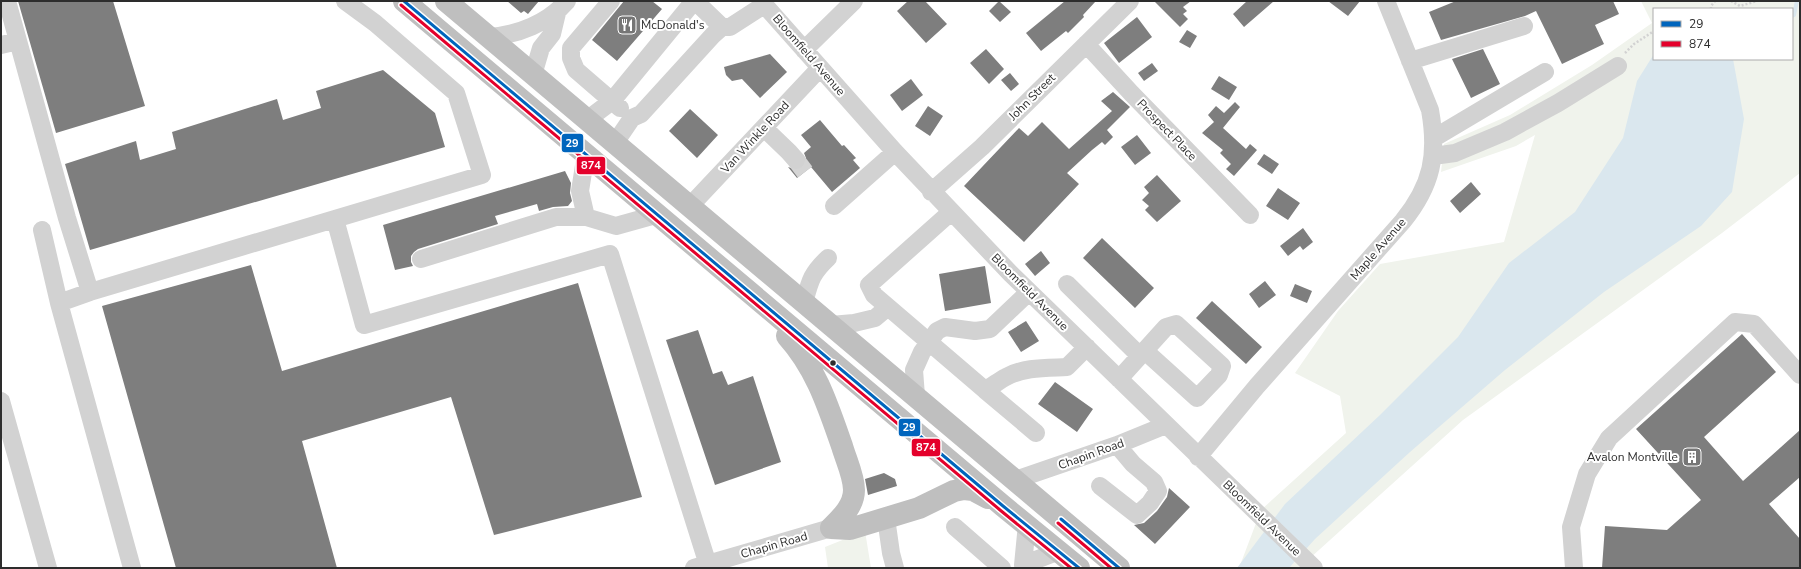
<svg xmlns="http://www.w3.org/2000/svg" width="1801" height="569" font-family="'Nunito Sans',sans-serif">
<rect width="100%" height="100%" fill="#fff"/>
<path fill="#f0f3ec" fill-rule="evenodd" d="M1641,1H1800V173L1722,233L1463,420L1299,568H1239L1261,510L1346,433L1340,396L1295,373L1338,311L1380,264L1504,242L1535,135L1516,146L1441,172L1444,144L1510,115L1592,65L1652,23ZM1654,9H1792V59H1654Z
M865,531L871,568H828L825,547Z"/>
<path fill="#dae7ee" d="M1654,54V59H1733L1744,119L1732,192L1701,226L1604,292L1505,370L1410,452L1315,539L1289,568H1237L1285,504L1380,415L1458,337L1509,263L1575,212L1623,138L1637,81Z"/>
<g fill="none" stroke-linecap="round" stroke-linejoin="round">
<path stroke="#dae7ee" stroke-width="4" d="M1792,16L1794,15L1797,1"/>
</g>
<path fill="#7e7e7e" d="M18,1H113L145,106L56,133Z
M507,1H539L528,14L524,11L521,13Z
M624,1H652L662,9L617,61L592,40Z
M908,1H925L947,24L926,43L897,11Z
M999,1L1011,12L1000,22L989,11Z
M1065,1H1096L1083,15L1084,17L1068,33L1066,31L1041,51L1026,33Z
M1154,1H1191L1183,7L1187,11L1183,14L1188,19L1180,27Z
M1247,1H1274L1244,27L1233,14Z
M1328,1H1360L1348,16Z
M1456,1H1613L1619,14L1595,25L1604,44L1562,64L1536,11L1525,16L1441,40L1429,12Z
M1137,17L1152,37L1119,63L1104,43Z
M1187,30L1197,36L1190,48L1179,42Z
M986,49L1004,69L989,84L970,63Z
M1483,49L1500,84L1471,98L1452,59Z
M770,54L787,72L760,98L742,79L732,81L726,75L724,67Z
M1152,63L1158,71L1144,81L1138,73Z
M383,70L435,113L445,147L90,250L65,164L136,141L140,160L176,149L172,132L277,99L283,120L321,108L316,91Z
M1010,73L1019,84L1011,91L1001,80Z
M1219,76L1237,87L1229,100L1211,89Z
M911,79L923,95L902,111L890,95Z
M1113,92L1130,107L1107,130L1113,137L1105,145L1102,142L1092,150L1067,173L1079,184L1024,242L964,186L1019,128L1028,136L1042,122L1069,149L1112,111L1101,101Z
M1235,102L1240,107L1223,128L1246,149L1250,144L1257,150L1234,176L1226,169L1231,164L1220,153L1223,150L1202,133L1214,122L1208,115L1216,106L1224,113Z
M928,106L943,116L930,136L915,126Z
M690,109L718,135L697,158L669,131Z
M820,120L842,146L844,145L856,158L853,160L860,168L832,192L811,167L797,178L788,167L798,170L803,168L806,158L804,153L811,147L801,135Z
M1137,135L1151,153L1135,165L1121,147Z
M1264,154L1279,164L1272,174L1257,164Z
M565,171L571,183L570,193L572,201L568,206L553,207L539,211L537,204L495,216L498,224L418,249L414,252L411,256V262L413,266L395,270L383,225Z
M1157,175L1181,201L1157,222L1145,210L1149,206L1142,200L1149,193L1144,187Z
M1471,182L1481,194L1460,213L1450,201Z
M1278,188L1300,203L1288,220L1266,206Z
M1303,228L1313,242L1303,250L1300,246L1288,256L1280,246Z
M1102,238L1154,288L1135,308L1083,258Z
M1041,251L1050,263L1035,276L1025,264Z
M251,265L282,371L578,283L642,497L494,535L451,397L302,441L337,568H176L102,306Z
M985,266L991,303L945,311L939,274Z
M1265,281L1276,295L1259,308L1249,294Z
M1295,284L1312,291L1307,303L1290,296Z
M1212,301L1262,347L1246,364L1196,318Z
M1026,321L1039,341L1021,352L1008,332Z
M698,330L713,374L722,371L728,385L753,376L781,462L715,485L666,340Z
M1742,334L1776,372L1704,437L1743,481L1800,430V477L1769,504L1800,539V568H1602L1605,526L1667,530L1701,500L1636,429Z
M1055,382L1093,409L1077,432L1038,404Z
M884,473L895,479L897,486L868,495L865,479Z
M1169,488L1190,507L1155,544L1134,525L1144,523L1157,511L1167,497Z"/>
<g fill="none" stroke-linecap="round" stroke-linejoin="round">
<path stroke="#d5d5d5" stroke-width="18" stroke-dasharray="18 9" stroke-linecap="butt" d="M796,160L805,172"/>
<path stroke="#d2d2d2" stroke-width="2.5" stroke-dasharray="2 2" stroke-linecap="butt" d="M1731,1L1740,6L1757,1
M1711,9V6L1715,1
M1625,53L1634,44L1654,31"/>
<path stroke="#d2d2d2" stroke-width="18" d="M7,1L67,218L90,292L59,303L132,568
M611,1L571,48V58L576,70L620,108
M695,1L722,27
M761,1L895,152L1011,274L1314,568
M489,37C518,35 548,23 567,1
M1086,44L1132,94L1250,215
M1,45L18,41
M804,50L854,1
M1410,61L1524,26
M533,75L541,48L552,34L557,13
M587,120L612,101L694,1
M764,128L789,152L796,160
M1434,138L1545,72
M615,143L632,118L641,114L713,35L722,27H730L764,5
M586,153L580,191L586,217L616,226L659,214
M1433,156L1455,153L1505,132L1558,103L1618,66
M931,192L982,147L1130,1
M690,206L820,68
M834,206L895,152
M951,212L869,285L874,295L985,390C993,386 998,381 1006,377C1023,367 1048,368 1067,367L1087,347
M335,219L364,325L610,254L709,568
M42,230L59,303
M421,259L556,217H586
M1067,284L1140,356
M90,292L482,175L456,93L375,23L345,1
M804,303C810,281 811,274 828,258
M831,325L854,323L875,318L888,307
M1119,379L1166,327L1176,324L1222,366L1219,375L1197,398L1145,351
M985,390L1036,433
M916,396L914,370L922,352L937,331L945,327L975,331L990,329L1029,292
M1,401L48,568
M1198,457L1257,386L1403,221C1432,185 1438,155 1430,110L1386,1
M1015,480L1117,445L1166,425
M1100,486L1137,515L1150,503L1158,491L1154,482L1133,464L1117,445
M886,518L891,553L895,568
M1027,524L1023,565L1059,551
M955,527L1002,568
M694,568L831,528
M1574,568L1571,527L1587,474L1609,438L1735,322L1754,324L1800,375"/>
<path stroke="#bfbfbf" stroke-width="22" d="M404,1L1003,506L1079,568
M446,1L1119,568
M787,336C816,368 828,406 842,446C846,460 854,476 854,490C854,506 841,518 831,528
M831,528L850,529L919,508L954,491L964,489L973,490L988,498"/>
<defs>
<path id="bus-1" d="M404,1L1003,506L1079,568
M1061,519L1119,568"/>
<path id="bus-2" d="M401,5L1000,510L1071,568
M1058,523L1111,568"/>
</defs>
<use href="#bus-1" stroke="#fff" stroke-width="6"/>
<use href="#bus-2" stroke="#fff" stroke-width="6"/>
<use href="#bus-1" stroke="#0065bd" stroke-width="3"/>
<use href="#bus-2" stroke="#e4002b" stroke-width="3"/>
</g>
<defs>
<symbol id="restaurant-square" viewBox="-11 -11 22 22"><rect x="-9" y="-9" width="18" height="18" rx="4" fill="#767676" stroke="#fff"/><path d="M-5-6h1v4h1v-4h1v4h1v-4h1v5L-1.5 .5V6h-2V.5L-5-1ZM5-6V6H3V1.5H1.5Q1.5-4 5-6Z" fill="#fff"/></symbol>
<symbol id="building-square" viewBox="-11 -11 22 22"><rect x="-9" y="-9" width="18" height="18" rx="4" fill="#767676" stroke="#fff"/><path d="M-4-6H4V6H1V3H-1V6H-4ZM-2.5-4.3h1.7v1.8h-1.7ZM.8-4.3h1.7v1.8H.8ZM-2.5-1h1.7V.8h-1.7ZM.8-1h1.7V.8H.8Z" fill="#fff"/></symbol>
</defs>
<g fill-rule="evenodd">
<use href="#restaurant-square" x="616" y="14" width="22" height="22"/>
<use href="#building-square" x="1681" y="446" width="22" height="22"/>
</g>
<circle fill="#2d2d2d" stroke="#fff" stroke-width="1.5" cx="833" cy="363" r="3.5"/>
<g text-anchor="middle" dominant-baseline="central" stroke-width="4" stroke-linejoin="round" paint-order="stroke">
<g font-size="12" fill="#2d2d2d" stroke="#fff" text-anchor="start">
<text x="641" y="25">McDonald's</text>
<text x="1678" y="457" text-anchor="end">Avalon Montville</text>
</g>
<g font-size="12" fill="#2d2d2d" stroke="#fff">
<text transform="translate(809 55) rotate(49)">Bloomfield Avenue</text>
<text transform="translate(1032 97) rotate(-45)">John Street</text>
<text transform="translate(1167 130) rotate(46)">Prospect Place</text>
<text transform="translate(755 137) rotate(-47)">Van Winkle Road</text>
<text transform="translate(1378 249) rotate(-49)">Maple Avenue</text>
<text transform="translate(1030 292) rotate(45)">Bloomfield Avenue</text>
<text transform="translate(1091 454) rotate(-20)">Chapin Road</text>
<text transform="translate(1262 518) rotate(44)">Bloomfield Avenue</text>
<text transform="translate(774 545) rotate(-16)">Chapin Road</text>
</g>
</g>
<g stroke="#fff" stroke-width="1.5">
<rect x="561" y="133" width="23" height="20" rx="4" fill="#0065bd"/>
<rect x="576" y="156" width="30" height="19" rx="4" fill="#e4002b"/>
<rect x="898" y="418" width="23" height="19" rx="4" fill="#0065bd"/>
<rect x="911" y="438" width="30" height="19" rx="4" fill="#e4002b"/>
</g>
<g font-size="11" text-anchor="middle" font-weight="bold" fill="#fff">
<text x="572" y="147">29</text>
<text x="591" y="169">874</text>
<text x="909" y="431">29</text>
<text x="926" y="451">874</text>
</g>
<rect width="1801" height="569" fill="none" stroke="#2d2d2d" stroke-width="4"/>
<rect x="1653" y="8" width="140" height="52" fill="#ffffff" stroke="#ababab"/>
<rect x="1661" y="21" width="20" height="6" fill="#0065bd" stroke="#ababab"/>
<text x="1689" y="28" font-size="12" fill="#2d2d2d">29</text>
<rect x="1661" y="41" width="20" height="6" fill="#e4002b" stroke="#ababab"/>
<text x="1689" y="48" font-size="12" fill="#2d2d2d">874</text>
</svg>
